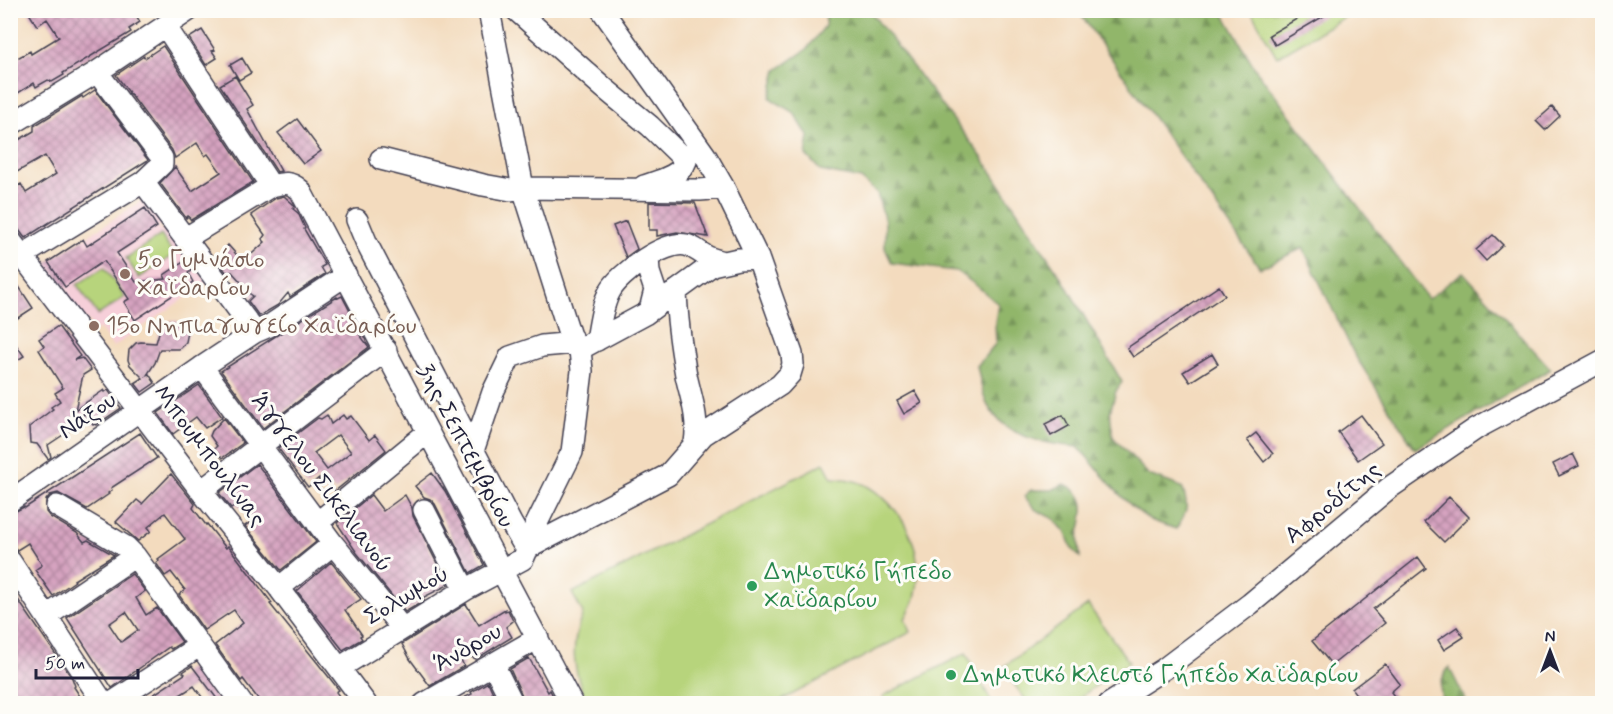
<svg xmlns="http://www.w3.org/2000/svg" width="1613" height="714" font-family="Mynerve,sans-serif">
<defs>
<pattern id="forest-firs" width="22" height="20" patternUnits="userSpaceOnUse" patternTransform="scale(1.5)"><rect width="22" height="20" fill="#91b66b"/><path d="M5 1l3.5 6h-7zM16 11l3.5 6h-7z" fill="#769459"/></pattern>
<pattern id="building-cross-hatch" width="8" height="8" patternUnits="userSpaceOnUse" patternTransform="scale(1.5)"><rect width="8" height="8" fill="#d6a3c0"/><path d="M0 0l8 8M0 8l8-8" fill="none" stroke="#ad849d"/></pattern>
</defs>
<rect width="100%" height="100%" fill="#fdfcf7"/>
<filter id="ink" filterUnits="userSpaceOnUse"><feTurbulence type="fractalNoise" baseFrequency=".0167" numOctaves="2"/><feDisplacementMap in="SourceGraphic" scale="12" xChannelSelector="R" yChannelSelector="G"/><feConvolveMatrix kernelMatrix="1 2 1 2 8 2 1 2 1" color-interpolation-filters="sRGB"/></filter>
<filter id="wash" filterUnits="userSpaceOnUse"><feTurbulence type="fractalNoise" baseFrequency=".008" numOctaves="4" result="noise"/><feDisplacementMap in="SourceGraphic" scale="24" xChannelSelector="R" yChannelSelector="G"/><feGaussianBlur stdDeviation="1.35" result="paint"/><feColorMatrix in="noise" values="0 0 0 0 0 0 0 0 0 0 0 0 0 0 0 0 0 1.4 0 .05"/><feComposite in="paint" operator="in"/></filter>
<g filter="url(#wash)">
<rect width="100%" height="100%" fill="#f3dbbe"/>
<path fill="#f6cfd9" d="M146,198L164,222L158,227L159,229L171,232L180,246L181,255L187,251L208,282L113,347L100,328L91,333L86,327L91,323L76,313L67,298V289L64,287L60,290L42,266Z"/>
<path fill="#b7d47b" stroke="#6c7b5b" stroke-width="1.5" d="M1251,11H1355L1277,57Z
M161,235L174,255L139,278L126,258Z
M104,267L125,297L98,315L77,285Z
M824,463L832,478C844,479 857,480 867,486C906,509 926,554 915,598C913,605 908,612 905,619L911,632L776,703H587C573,670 569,647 583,613L572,593Z
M1088,605L1129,662L1072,703H1028L1002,668Z
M966,653L992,703H887L883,696Z"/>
<path fill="url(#forest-firs)" stroke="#5a6c53" stroke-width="1.5" d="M826,11H870L981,156L1066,285L1122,382L1116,391L1110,412L1113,437L1149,475L1182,487C1189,507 1188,511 1176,529C1169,526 1160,524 1153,521C1124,506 1100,470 1078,447C1045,444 1007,438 988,406C982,396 980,378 977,366L996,343L995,322L998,304L977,286L956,271L892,263L885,248V222L877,193L861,179L821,171L806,155L809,137L794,113L770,98L777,70L807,49L825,26Z
M1078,11H1222L1256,70L1428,299L1463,272L1551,369L1415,449L1354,354L1303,248L1260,268Z
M1064,484C1088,494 1085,511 1079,533C1077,539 1080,550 1080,557L1071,547L1066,533L1054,519L1036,510L1024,496L1031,490H1052Z
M1449,667L1467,703H1444C1437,689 1441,679 1449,667Z"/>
<g id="blocks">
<path fill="url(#building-cross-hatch)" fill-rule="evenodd" d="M27,10H133L140,22L129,29L131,32L63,73L64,75L52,82L48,80L36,87L34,83L10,98V62L30,51L31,54L59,37L47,19L37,26Z
M1312,10H1334L1275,45L1269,35Z
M202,30L215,50L212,51L217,58L206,65L189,38Z
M163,46L253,182L191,220L188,216L186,218L160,183L175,167L192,191L221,172L208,154L205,156L197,143L175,158L172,150L116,75L144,56L145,58Z
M242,58L251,73L239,80L230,65Z
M235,76L253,105L247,109L281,171L277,172L220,85Z
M95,90L148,160L25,238L10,218V190L21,184L26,193L56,174L45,156L10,176V145L34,131V126L82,96L83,98Z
M1552,107L1560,116L1545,130L1536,121Z
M297,119L321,151L303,164L278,133Z
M284,196L293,204L295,207L293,209L298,213L305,228L304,229L325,265L321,267L325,274L290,297L288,293L278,305L259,316L248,301L253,296L243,289L241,282L232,272H226L218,261V258L228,245L243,262L265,242L262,239L265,235L251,215L276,198Z
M649,202L695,203L708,237L677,232L657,236V230H649Z
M145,208L157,227L117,253L136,282L166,279L164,275L185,261L191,271L188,273L193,282L135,320L124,302L129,299L104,261L65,287L48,262L83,239L87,246Z
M626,221L637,249L626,257L613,226Z
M1493,235L1503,245L1486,261L1476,250Z
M10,273L33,308L10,323Z
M1219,286L1225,295L1133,357L1127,348Z
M342,296L356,323L354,327L369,347L263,428L221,371L337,297L338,298Z
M172,321H177L185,327L188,332L186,342L179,349H160L155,363L147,375L149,374L155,383L142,392L135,383L143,378L130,365L128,360L129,350L136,343L141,342L156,343L160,329L164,323Z
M58,326L80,356L74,360L82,358L91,370L83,375L75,410L104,390L105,392L108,390L121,408L96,425L95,424L93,425L84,413L72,429L48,445L51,457L48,459L37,444L30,443L29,427L53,409L51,407L60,401L55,393L63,388L39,350L44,346L39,339Z
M10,336L24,356L10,365Z
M1212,354L1218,364L1190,382L1183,372Z
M199,385L222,417L205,428L196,417L173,434L158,413Z
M915,391L922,403L904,414L897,401Z
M327,415L331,424L343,415L346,419L351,416L369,440L375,435L386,450L335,491L331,487L326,490L320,489L319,478L308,487L278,448L318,418L321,419ZM338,435L351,452L327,470L314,453Z
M1063,415L1069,426L1051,436L1045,424Z
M1361,415L1382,443L1358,460L1338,432Z
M224,418L243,443L222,458L214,449L217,446L210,436L212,431Z
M140,433L157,458L111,488L112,490L108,493L109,494L87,509L58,493L50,495L46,500V512L50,517L77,533L84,542L88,540L114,555L74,580L75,581L53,596L35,570L42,565L28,543L17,550L10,543V514L24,507L25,508Z
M1256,433L1273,454L1264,462L1247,440Z
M1573,454L1579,466L1559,476L1553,464Z
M257,464L316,542L281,570L245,526L252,521L237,504L231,508L219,493Z
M432,473L445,491L484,565L470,573L435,504L430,499L424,497L415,486Z
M171,474L195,504L193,508L206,525L207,524L226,548L228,546L272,603L270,604L328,676L339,690L336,692L345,704H262L243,679L241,681L215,645L243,623L234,610L204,630L179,595L185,590L171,572L165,576L156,563L159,561L158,559L185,539L165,513L148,527L151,531L138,541L116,522L137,500L142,504Z
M371,495L383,511L405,495L412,508L413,516L448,585L422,598L424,601L405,612L357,553L337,523Z
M1449,497L1469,517L1444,542L1424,522Z
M1418,557L1426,568L1373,609L1385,623L1332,665L1312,641Z
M331,562L361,599L345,610L362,635L360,636L362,639L343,650L297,591Z
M132,574L145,591L136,598L146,615L157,608L182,642L171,649L169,647L112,688L67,618ZM126,612L138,630L121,642L109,624Z
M10,588L72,678L75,686L74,687L85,704H10Z
M466,604L479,625L505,609V611L508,610L513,621L506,627L512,637L476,659L457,652L464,666L430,686L410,659L402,644Z
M1457,627L1464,637L1444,650L1438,640Z
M529,658L548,692L550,690L555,700L553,701L554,704H526L510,669Z
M1385,664L1400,684L1391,692L1400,704H1363L1352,689Z
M192,666L221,704H207L194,686L172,700L175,704H139L185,674L183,672Z
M488,682L498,704H451L472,694L471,692Z"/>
</g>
</g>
<g filter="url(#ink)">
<use href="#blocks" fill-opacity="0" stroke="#413e4f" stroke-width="1.5"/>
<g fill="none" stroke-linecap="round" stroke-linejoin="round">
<defs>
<path id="minor" d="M516,10L604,88L650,126L686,161C681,176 658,181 644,186
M166,27L271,186
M10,125L97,72L189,10
M381,159L483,185L511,190L523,188L700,190L724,188
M143,182L255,332
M357,220L367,244L511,523L522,542L528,548L532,533L572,452L582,371L580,349L570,336L523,188L489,10
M186,238L271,186C283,183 290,181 300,190L572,704
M10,240L201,491L279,588L366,704
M23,255L143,182L162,164V158L97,72
M648,257L649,272L655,290L650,310
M676,291C677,319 681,347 686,375C691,398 699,418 695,443
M597,340C600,324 602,305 610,291C619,274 665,240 686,245C693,246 700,253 706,256C711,259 718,260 723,262
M580,349L645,314L712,265L738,259L758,258
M202,367L333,544L402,628
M474,448L493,392L510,357L542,346L575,343
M201,491L386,350
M10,501L202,367L255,332L269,326L346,275
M57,506L126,547L135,556L242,704
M424,510L465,590
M317,523L428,432
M10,561L104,704
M279,588L333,544
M47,616L135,556
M493,664L513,704
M339,668L465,590L523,559L528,548L668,475L703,435L780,385L790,374L793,364L792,354L758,258L724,188L705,155L602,10
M110,704L199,646
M424,704L538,638
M1109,704L1164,669L1250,604L1389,488L1477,428L1602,361"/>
</defs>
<use href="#minor" stroke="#413e4f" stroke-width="24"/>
<use href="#minor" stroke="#fff" stroke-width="21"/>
</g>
</g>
<g fill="#8d6e63" stroke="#fdfcf7" stroke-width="2">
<circle cx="125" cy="274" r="6"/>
<circle cx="94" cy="326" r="6"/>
</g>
<g fill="#2e9e5b" stroke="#fdfcf7" stroke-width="2">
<circle cx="752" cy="586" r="6"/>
<circle cx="951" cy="675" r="6"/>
</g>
<g text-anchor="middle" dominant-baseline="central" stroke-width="6" stroke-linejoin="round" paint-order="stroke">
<g font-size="24" fill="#785e54" stroke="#fdfcf7" text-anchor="start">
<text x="137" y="260">5ο Γυμνάσιο<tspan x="137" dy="28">Χαϊδαρίου</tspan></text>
<text x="106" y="326">15ο Νηπιαγωγείο Χαϊδαρίου</text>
</g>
<g font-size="24" fill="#22223b" stroke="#fdfcf7">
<text transform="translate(88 416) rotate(-35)">Νάξου</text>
<text transform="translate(465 446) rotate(62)">3ης Σεπτεμβρίου</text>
<text transform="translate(209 456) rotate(53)">Μπουμπουλίνας</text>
<text transform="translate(321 483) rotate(53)">Άγγελου Σικελιανού</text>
<text transform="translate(1333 503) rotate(-39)">Αφροδίτης</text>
<text transform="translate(407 596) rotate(-31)">Σολωμού</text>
<text transform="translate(468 648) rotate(-30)">Άνδρου</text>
</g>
<g font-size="24" fill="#27864d" stroke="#fdfcf7" text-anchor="start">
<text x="764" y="572">Δημοτικό Γήπεδο<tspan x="764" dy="28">Χαϊδαρίου</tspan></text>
<text x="963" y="675">Δημοτικό Κλειστό Γήπεδο Χαϊδαρίου</text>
</g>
</g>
<rect width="1613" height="714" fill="none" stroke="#fdfcf7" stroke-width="36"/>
<g transform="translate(1550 651)" stroke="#fdfcf7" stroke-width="4.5" paint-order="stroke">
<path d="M0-4.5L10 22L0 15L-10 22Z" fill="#22223b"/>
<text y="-9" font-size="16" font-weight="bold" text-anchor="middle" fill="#22223b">N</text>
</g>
<path d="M36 669v9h102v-9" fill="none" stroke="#22223b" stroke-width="3"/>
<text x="45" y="669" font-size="18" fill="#22223b" stroke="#fdfcf7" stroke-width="4.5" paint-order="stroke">50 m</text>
</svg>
